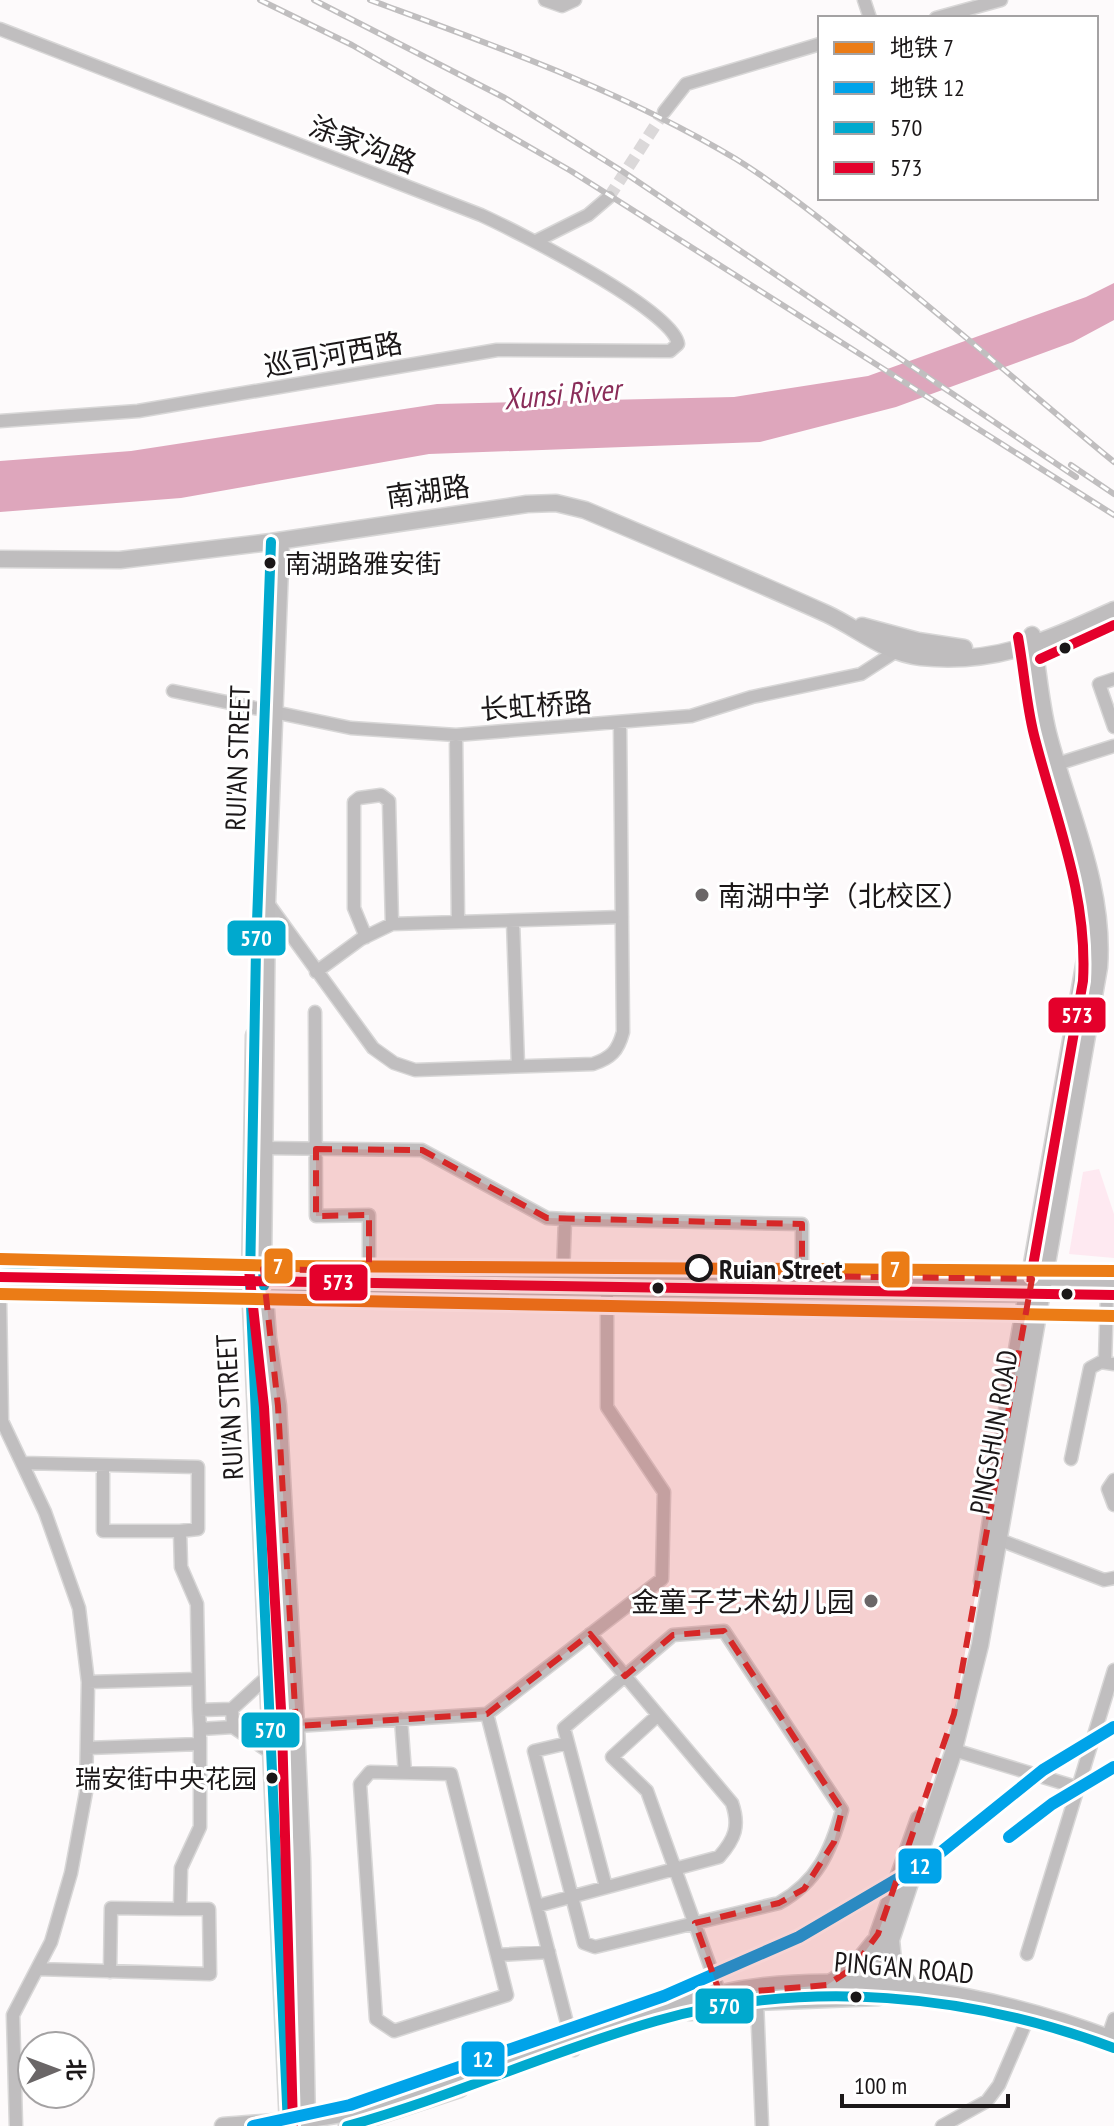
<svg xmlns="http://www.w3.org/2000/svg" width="1114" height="2126" font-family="'PT Sans Narrow','Noto Sans SC',sans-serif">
<rect width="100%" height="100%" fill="#fdfafb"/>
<path fill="#fee9f1" d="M1099,1169L1114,1214V1258L1069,1254L1083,1172Z"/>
<path fill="#dea6bc" d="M1114,283V320L1073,342L896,407L760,442L429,454L181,498L0,512V461L131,451L437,404L734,397L868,376L1086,297Z"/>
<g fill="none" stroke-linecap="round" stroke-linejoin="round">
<path stroke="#dbd8d9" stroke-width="12" stroke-dasharray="12 6" stroke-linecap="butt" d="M609,197L664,112"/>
<defs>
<path id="minor" d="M545,0L562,6L575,0
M864,0L870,18
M936,18L1001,0
M0,29L481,215C516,231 674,310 678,344L670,351H663L497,350L138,411L0,421
M664,112L686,84L820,44
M536,241L588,215L609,197
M1114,679L1099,684L1114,727
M173,691L351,728L456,735L691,716L752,697L861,674L895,652
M456,735L458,922
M1057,764L1114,746
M267,902L373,1048L394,1063L415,1070L593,1064C611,1058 618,1051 623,1032L620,722
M513,921L518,1066
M366,937L354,908V802L359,798L381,795L389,801L392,924
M316,972L361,939L392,924L622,917
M315,1012L316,1216L369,1215V1271
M264,1148L422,1150L547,1218L565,1219L563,1274
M565,1219L802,1224V1276
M1045,1279L1114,1281
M1043,1294L1114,1295
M0,1300L2,1421L45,1512L79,1608L88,1682L86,1792L71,1873L51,1942L13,2015L16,2126
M1105,1362L1107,1295
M1071,1459L1090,1368L1101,1362L1114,1364
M22,1463L198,1467V1529L180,1531L181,1567L197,1604L199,1710
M103,1465V1531H180
M1114,1480L1108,1489L1114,1505
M1000,1540L1104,1580L1114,1578
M268,1676L232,1709L233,1727L271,1753
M88,1682L198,1679
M232,1709L199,1710L200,1729L233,1727
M487,1714L574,2050
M658,1715L612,1757L647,1791L720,1994
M401,1719L405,1773
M296,1726L487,1714L662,1579L664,1492L607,1407V1280
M568,1743L534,1751L584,1943L595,1947L779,1903C817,1882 831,1851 842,1810L724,1631L673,1635L564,1728L568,1743L606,1887
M87,1748L200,1744
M954,1750L1076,1787
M370,1772L451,1774L507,1995L394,2031L376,2019L360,1784Z
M537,1906L719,1857C735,1839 740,1826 732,1803L590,1634
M1027,1954L1114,1670
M497,1955L549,1952
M37,1969L210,1974L209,1909H180
M110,1972L111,1908L180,1909L181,1868L200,1827V1729
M757,2002L762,2126
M1106,2043L1114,2019
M942,2126L987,2101L999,2085L1027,2020"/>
<path id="secondary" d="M281,541L267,902L263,1269L268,1338L278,1406L296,1726L302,1859L307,2126
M0,559L120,560L271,542L527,504L556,503L585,510C666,544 747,578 827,614C859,629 885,653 921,657C996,665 1048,640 1114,610
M862,626L918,641L964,648
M254,1035L250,1283L288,2126
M0,1263L1039,1279
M0,1276L250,1283L1038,1294
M982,1581L1010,1390L1086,954L1085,909L1049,770
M827,1985L853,1968L874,1942
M912,1989L893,1961L891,1940L953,1753L980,1645L1099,967C1105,885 1068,811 1048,733C1040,701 1038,668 1032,635
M870,1997L878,1934L919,1819
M690,2012L757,2002L878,1997
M223,2126C268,2122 316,2121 360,2110C482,2081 595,2021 717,1994C843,1966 995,1994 1114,2040
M347,2126L460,2089"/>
</defs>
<use href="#minor" stroke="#d8d7d7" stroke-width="15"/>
<use href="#secondary" stroke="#d8d7d7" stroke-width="19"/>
<use href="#minor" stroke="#c0bebf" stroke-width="12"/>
<use href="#secondary" stroke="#bfbdbe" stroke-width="16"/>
<defs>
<path id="rail" d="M260,0L352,45L571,171L1114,515
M314,0L505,98L622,171L1076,477
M370,0C495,46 621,90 736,159C784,189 828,225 872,260C954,326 1033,395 1114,462
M1071,465L1114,494"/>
</defs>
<use href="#rail" stroke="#c0bebf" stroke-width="6"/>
<use href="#rail" stroke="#fff" stroke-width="3" stroke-dasharray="9" stroke-linecap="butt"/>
<defs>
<path id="bus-1" d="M271,542L256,949L250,1283L288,2126
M0,1263L263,1269L264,1286
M347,2126C452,2097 551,2051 656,2021C806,1978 970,1994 1114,2048"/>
<path id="bus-2" d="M1018,637C1024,670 1026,703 1034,735C1055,818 1088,894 1083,981L1031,1277
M1040,659L1114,625
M249,1270L264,1407L282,1727L293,2126
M0,1277L1114,1295"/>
</defs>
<use href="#bus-1" stroke="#fff" stroke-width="16"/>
<use href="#bus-2" stroke="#fff" stroke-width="16"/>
<use href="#bus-1" stroke="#00a9ce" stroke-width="10"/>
<use href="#bus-2" stroke="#e4002b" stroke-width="10"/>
<defs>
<path id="metro-1" d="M0,1259L286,1266L1114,1271
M0,1294L1114,1316"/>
<path id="metro-2" d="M1009,1837L1052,1804L1114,1767
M253,2126L350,2105L664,1996L799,1937L935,1857L1043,1770L1114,1727"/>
</defs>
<use href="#metro-1" stroke="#fff" stroke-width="18"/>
<use href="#metro-2" stroke="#fff" stroke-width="18"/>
<use href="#metro-1" stroke="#eb7c16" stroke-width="12"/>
<use href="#metro-2" stroke="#00a3e9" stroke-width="12"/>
</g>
<path fill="#d62828" fill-opacity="0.2" stroke="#d62828" stroke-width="6" stroke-dasharray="16 10" stroke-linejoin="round" d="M316,1149L422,1150L547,1218L802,1224V1276L1032,1279L954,1714L878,1934L853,1968L827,1985L720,1994L695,1923L779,1903L804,1889L834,1842L842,1810L724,1631L673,1635L625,1676L590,1634L487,1714L296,1726L278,1406L263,1269L369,1271V1215L316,1216Z"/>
<g fill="#1b1718" stroke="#fff" stroke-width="3">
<circle cx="270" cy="563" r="7"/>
<circle cx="1065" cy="648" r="7"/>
<circle cx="658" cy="1288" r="7"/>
<circle cx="1067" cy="1294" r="7"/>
<circle cx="272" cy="1778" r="7"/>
<circle cx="856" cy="1997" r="7"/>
</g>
<g fill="#6a6667" stroke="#fff" stroke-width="3">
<circle cx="702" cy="895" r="8"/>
<circle cx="871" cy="1601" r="8"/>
</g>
<circle fill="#fff" stroke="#1b1718" stroke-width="4" cx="699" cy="1268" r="12"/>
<g text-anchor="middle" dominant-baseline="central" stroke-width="6" stroke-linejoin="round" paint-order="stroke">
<g font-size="26" fill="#1b1718" stroke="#fff" text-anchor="start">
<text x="285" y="563">南湖路雅安街</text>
<text x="257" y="1778" text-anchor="end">瑞安街中央花园</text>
</g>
<g font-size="28" fill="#1b1718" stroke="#fff">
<text transform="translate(363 144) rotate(21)">涂家沟路</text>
<text transform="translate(333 354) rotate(-10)">巡司河西路</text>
<text transform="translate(428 491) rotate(-8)">南湖路</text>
<text transform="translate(536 705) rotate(-4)">长虹桥路</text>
<text transform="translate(237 758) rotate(-88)">RUI'AN STREET</text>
<text transform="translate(229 1407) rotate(-93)">RUI'AN STREET</text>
<text transform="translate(993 1432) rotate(-80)">PINGSHUN ROAD</text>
<text transform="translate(904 1967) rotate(5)">PING'AN ROAD</text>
</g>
<g font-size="28" fill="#1b1718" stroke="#fff" text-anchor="start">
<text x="718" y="895">南湖中学（北校区）</text>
<text x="855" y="1601" text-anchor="end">金童子艺术幼儿园</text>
</g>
<g font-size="28" font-weight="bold" fill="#1b1718" stroke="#fff" text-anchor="start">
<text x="719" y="1268">Ruian Street</text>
</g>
<g font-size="30" font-style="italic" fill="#8a2d59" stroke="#fff">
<text transform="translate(562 393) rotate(-5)">Xunsi River</text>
</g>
</g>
<g stroke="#fff" stroke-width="3">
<rect x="226" y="919" width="61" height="38" rx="8" fill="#00a9ce"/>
<rect x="1047" y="996" width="60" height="38" rx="8" fill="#e4002b"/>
<rect x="263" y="1247" width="31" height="38" rx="8" fill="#eb7c16"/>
<rect x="880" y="1250" width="31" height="39" rx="8" fill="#eb7c16"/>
<rect x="308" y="1263" width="61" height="39" rx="8" fill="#e4002b"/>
<rect x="240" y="1711" width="61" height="38" rx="8" fill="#00a9ce"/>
<rect x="897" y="1847" width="46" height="38" rx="8" fill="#00a3e9"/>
<rect x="694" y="1987" width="61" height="38" rx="8" fill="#00a9ce"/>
<rect x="460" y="2040" width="46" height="38" rx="8" fill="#00a3e9"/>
</g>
<g font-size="22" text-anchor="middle" font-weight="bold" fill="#fff">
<text x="256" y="946">570</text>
<text x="1077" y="1023">573</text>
<text x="278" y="1274">7</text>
<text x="895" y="1277">7</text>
<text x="338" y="1290">573</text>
<text x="270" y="1738">570</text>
<text x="920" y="1874">12</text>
<text x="724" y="2014">570</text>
<text x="483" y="2067">12</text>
</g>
<rect x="818" y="16" width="280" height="184" fill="#ffffff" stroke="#a4a2a3" stroke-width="2"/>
<rect x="834" y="42" width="40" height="12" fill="#eb7c16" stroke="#a4a2a3" stroke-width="2"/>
<text x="890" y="56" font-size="24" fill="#1b1718">地铁 7</text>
<rect x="834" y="82" width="40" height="12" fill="#00a3e9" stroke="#a4a2a3" stroke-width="2"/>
<text x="890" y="96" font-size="24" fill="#1b1718">地铁 12</text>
<rect x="834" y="122" width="40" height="12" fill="#00a9ce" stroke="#a4a2a3" stroke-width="2"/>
<text x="890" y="136" font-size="24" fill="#1b1718">570</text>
<rect x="834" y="162" width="40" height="12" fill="#e4002b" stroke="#a4a2a3" stroke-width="2"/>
<text x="890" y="176" font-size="24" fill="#1b1718">573</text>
<g transform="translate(56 2070) rotate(89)"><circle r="38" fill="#ffffff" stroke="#a4a2a3" stroke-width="2"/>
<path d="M0-6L14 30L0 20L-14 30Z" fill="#6a6667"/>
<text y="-12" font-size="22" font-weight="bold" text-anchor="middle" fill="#1b1718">北</text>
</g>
<path d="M842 2094v12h166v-12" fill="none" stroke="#1b1718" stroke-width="4"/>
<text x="854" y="2094" font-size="24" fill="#1b1718" stroke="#ffffff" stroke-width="6" paint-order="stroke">100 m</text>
</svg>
